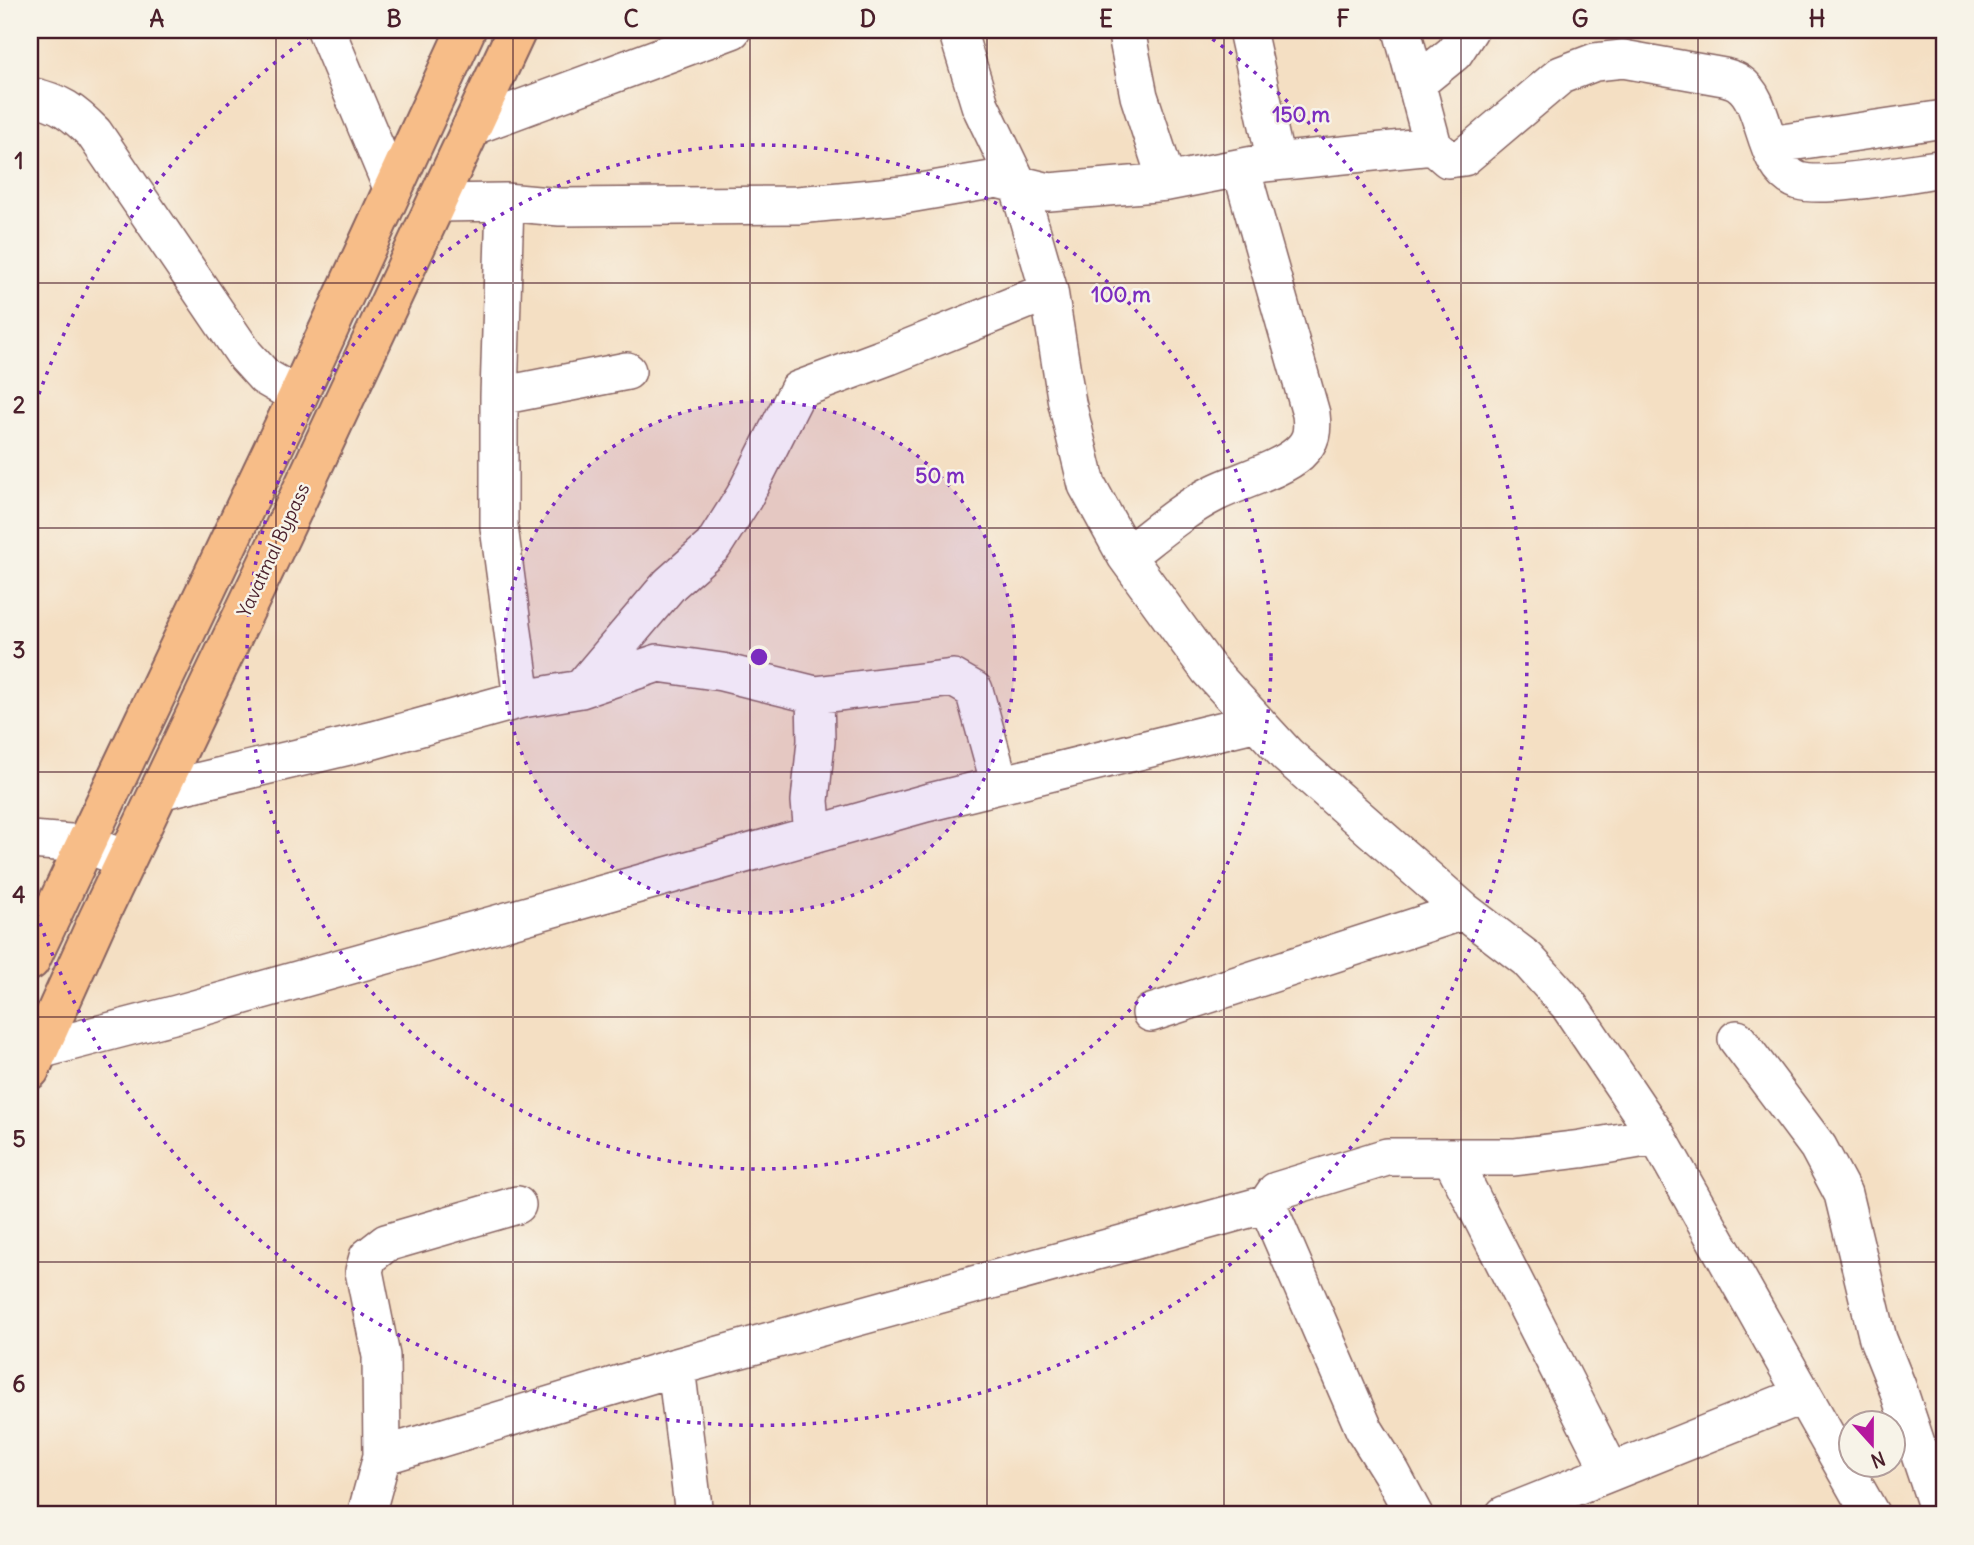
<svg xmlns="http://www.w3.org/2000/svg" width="1974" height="1545" font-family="Delius,sans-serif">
<rect width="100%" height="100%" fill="#f7f3e8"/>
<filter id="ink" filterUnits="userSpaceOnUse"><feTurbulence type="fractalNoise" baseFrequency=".0143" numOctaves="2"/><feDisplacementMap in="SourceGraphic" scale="14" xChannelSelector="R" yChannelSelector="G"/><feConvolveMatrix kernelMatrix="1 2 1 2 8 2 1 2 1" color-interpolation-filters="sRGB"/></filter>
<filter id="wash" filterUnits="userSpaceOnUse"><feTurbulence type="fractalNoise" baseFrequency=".00686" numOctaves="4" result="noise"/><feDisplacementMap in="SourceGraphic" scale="28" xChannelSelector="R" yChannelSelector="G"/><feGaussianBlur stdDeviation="1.57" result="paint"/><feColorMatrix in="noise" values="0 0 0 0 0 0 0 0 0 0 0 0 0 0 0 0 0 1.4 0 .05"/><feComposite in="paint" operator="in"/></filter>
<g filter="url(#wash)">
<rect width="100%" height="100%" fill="#f4dfc3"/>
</g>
<g filter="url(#ink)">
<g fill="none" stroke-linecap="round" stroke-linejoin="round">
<defs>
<path id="minor" d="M326,30L393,190
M957,30L980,105L1018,184L1049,291L1067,403L1087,485L1126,556L1209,670L1287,755L1464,911L1527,959L1568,1004L1657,1136L1871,1515
M1126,30L1139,96L1167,182
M1247,30L1276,162
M1402,30L1433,146L1448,159L1464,157L1561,75L1595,62L1623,59L1724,77C1728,78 1735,80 1739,83C1768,102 1761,168 1799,181C1825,189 1913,172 1944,168
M1417,83L1454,53L1469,30
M30,96C60,102 73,112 94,133L245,355L265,377L298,396
M471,127L732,30
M1770,145L1944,119
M505,202L499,396V527L522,699
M436,203L505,202L560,207L798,205L903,195L997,179L1049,192L1167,182L1264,163L1433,146
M499,396L627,371
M1126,556C1155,534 1183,509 1215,493C1239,481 1280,470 1299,453C1312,441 1313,431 1311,414L1241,168
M581,689L670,584L713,546L744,497L798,390L889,356L1049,291
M159,791L374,740L522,699L581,689L658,663L722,672L815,695L953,678L974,690L1000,785
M813,835L810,801L816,741L815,695
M30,840L84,844L126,859
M1151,1013L1464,911
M1737,1039L1818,1147L1843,1194L1878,1339L1898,1389L1940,1515
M39,1050L177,1014L926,803L1257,722
M1451,1157L1611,1472
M676,1367L694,1515
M382,1456L676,1367L1267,1204
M366,1515L382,1456L381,1356L364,1271L368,1257L386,1243L517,1205
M1414,1515L1391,1472L1364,1429L1267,1204L1276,1191L1387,1157H1514L1581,1149L1657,1136
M1504,1515L1803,1395"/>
<path id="major" d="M30,961L298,396L466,30
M30,1070L98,919L281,535L517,30"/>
</defs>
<use href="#minor" stroke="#866260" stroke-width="40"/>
<use href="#major" stroke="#866260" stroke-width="42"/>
<use href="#minor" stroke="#fff" stroke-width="37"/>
<use href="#major" stroke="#f7bd88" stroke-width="38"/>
</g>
</g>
<path fill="none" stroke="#4a1f2b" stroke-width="2" stroke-opacity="0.55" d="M276,30V1515M513,30V1515M750,30V1515M987,30V1515M1224,30V1515M1461,30V1515M1698,30V1515M30,283H1944M30,528H1944M30,772H1944M30,1017H1944M30,1262H1944"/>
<circle cx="759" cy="657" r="256" fill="#7b2cbf" fill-opacity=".12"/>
<g fill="none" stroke="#7b2cbf" stroke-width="3.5" stroke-dasharray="3.5 7">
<circle cx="759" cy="657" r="256"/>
<circle cx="759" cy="657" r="512"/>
<path d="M32 414A767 767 0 0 1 314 33M1204 33A767 767 0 1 1 32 900"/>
</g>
<g text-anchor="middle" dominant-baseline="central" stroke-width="5" stroke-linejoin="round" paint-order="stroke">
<g font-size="19" fill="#4a1f2b" stroke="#f7f3e8">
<text transform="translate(273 550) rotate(-65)">Yavatmal Bypass</text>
</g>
</g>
<circle cx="759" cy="657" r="10" fill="#7b2cbf" stroke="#f7f3e8" stroke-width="3.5"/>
<g font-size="21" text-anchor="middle" font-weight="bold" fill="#7b2cbf" stroke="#f7f3e8" stroke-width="5" stroke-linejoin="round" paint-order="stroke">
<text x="1301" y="122">150 m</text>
<text x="1121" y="302">100 m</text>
<text x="940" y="483">50 m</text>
</g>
<rect width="1974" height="1545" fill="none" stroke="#f7f3e8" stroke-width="77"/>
<g transform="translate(1872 1444) rotate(159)"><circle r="33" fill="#f7f3e8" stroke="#b29e9c" stroke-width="2"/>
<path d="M0-5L12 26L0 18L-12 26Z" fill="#b5179e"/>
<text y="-10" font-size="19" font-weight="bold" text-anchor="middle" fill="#4a1f2b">N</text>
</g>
<rect x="38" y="38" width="1898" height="1468" fill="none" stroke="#4a1f2b" stroke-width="2.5"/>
<g font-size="23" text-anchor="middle" font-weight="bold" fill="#4a1f2b">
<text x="157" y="27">A</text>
<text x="394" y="27">B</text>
<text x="631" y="27">C</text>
<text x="868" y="27">D</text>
<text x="1106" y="27">E</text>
<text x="1343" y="27">F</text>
<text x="1580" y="27">G</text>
<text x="1817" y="27">H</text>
<text x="19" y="169">1</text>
<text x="19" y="413">2</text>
<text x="19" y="658">3</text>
<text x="19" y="903">4</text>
<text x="19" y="1147">5</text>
<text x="19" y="1392">6</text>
</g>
</svg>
